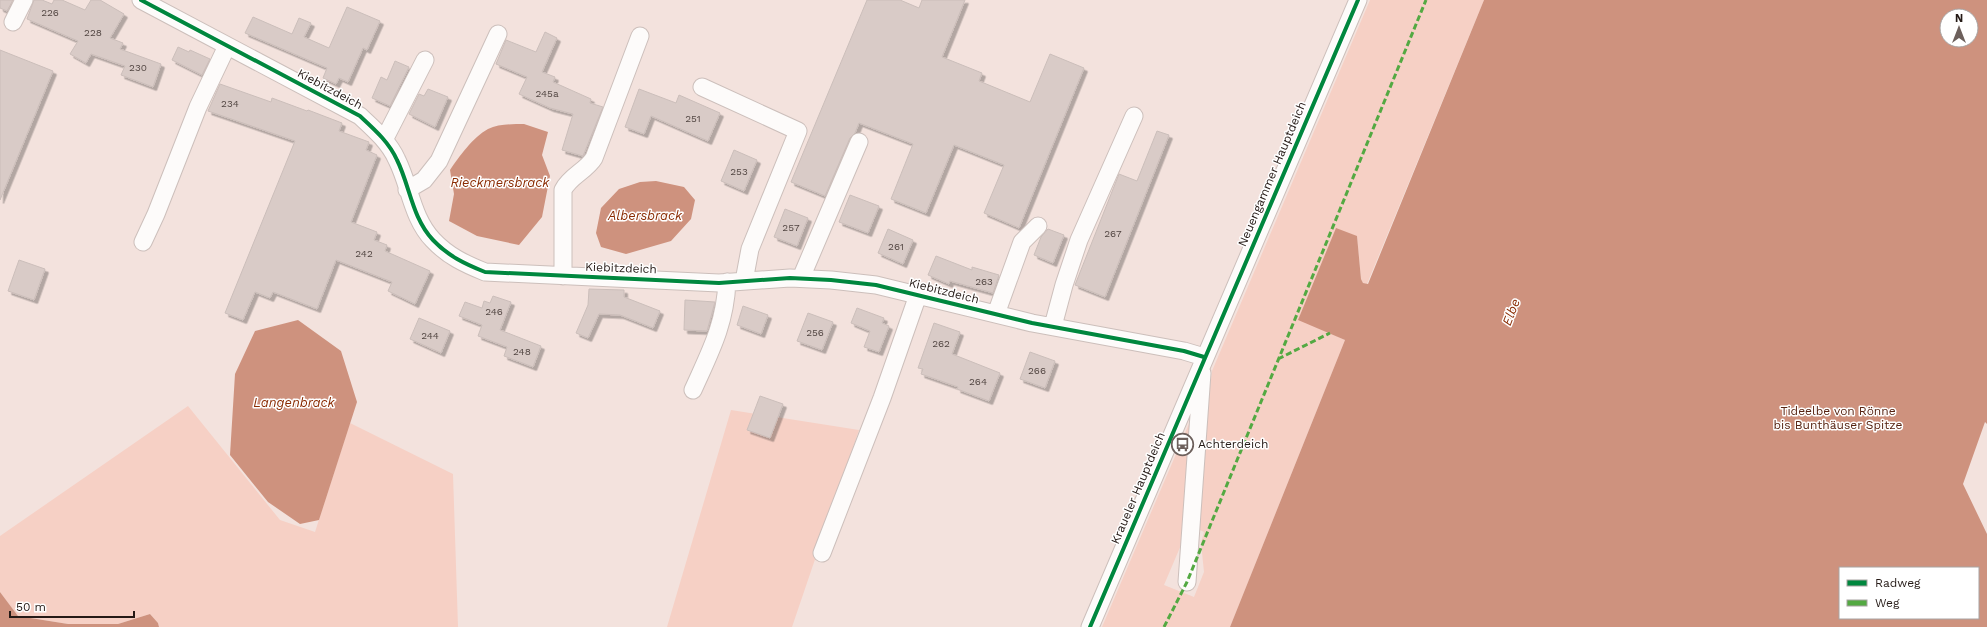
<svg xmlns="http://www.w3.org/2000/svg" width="1987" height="627" font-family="'Work Sans',sans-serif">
<defs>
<filter id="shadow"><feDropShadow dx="3.5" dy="3.5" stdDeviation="0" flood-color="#0004"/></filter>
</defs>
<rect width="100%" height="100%" fill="#f3e2dd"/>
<path fill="#f6d0c5" d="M1370,0H1484L1367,284L1363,283L1361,279L1357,236L1330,333L1345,340L1230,627H1102L1197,405L1181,545L1164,585L1194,597L1204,572L1201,543L1204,532L1200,530L1192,546L1212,371Z
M188,406L280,520L315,532L350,423L453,474L458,627H159L158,623L150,614L118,624H68L18,616L0,592V536Z
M731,410L859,430L792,627H667Z"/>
<path fill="#ce927e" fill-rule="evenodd" d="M1484,0H1987V424L1985,422L1963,484L1987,534V627H1230L1345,340L1298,320L1336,228L1357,236L1361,279L1363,283L1368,284ZM1947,16H1971V40H1947ZM1840,568H1978V618H1840Z
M524,124L548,132L542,155L550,176L542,217L519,245L477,236L449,221L454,194L450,170C459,157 473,137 488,129C498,124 512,124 524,124Z
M656,181L684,187L695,200L691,219L671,241L626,254L601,247L596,233L601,208L619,189L640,182Z
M298,320L341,351L357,402L319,520L300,524L268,502L230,455L235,374L255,331Z
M0,592L18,616L68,624H118L150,614L158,623L159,627H0Z"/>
<path fill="#d9cbc7" stroke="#cbbeba" filter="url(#shadow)" d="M0,0H13L7,11L0,8Z
M34,0H42L52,4L54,0H62L85,10L91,0H100L124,14L110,38L123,43L120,49L161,64L153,87L121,75L125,66L91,54L86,63L70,54L78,41L27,19Z
M867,0H900L919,8L922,0H965L942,57L982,73L979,81L1030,102L1050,54L1084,68L1019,228L984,213L1004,165L954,145L926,213L891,199L913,144L859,123L855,133L850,138L825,196L791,182Z
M347,7L380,21L367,50L363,48L348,82L339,78L336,84L323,78L327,68L245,33L253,17L292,34L299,18L311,23L304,37L329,48Z
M545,32L557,38L542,72L555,77L553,82L591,99L590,103L603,107L583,156L562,150L573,114L550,108L519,94L527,77L496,64L506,40L536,52Z
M178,47L189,52L190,50L210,59L202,75L172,60Z
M0,50L53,71L0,200Z
M395,61L409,67L390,106L372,98L381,77L387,80Z
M220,84L271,102L272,98L307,111L308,110L342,123L339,131L369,142L366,150L377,155L351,222L377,232L374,240L387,245L385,251L430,271L415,304L388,291L392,282L336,260L317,309L273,292L270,298L255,292L243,320L225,313L295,141L208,111Z
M428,89L448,97L435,127L409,114L419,94L424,96Z
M639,89L676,103L679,95L720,113L708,141L651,116L644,134L625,127Z
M1157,131L1169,135L1105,297L1075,285L1119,174L1137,181Z
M734,150L757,160L744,191L721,181Z
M850,195L879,206L868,233L839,222Z
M785,209L808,218L797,246L774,237Z
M888,229L913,240L903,264L878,253Z
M1048,229L1064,235L1053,263L1034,255L1041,237Z
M936,256L972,270V267L999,275L993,293L950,281L949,284L928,275Z
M19,260L45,269L34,300L8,291Z
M589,289L624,290V297L660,311L653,328L620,315L599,314L588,338L576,333L588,305Z
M493,296L511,302L500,330L541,346L533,367L504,356L507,347L478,336L482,325L459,316L465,302L482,308L484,301L490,303Z
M685,300L715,302L707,331L684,330Z
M743,306L768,315L761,334L737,325Z
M857,308L884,318L882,323L889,326L879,352L864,347L870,331L851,323Z
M808,313L833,322L822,350L797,341Z
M419,318L450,331L441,353L410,339Z
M934,323L960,332L952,354L1000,373L989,401L957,389L958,387L921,374L923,369L918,368Z
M1030,352L1055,361L1045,388L1020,379Z
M760,396L783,404L770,438L747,430Z"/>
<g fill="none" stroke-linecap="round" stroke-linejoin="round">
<defs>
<path id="minor" d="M141,0L360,116C374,129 389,142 397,160C410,186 412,218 433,240C448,256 465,264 485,272L719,283L790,278L831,280L876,285L1032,323L1184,351L1204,357
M13,22L24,0
M702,87L798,131L750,249L744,281
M384,140L425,60
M407,190L424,180L439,161L498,34
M143,242L156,214L198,107L227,46
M563,276V190C570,176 586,171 594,158L640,36
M801,278L859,142
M996,314L1022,242L1038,226
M1053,326L1064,285L1079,240L1134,116
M693,390C710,352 725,325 727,282
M822,553L882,398L918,295
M1187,582L1202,373
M1090,627L1358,0"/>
</defs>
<use href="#minor" stroke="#ccbfbb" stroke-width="19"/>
<use href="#minor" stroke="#fdfbfa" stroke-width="17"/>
<path stroke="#53a942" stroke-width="3" stroke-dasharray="6 3" stroke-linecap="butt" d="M1278,359L1330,333
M1164,627L1187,582L1426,0"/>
<defs>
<path id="cycleway" d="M141,0L360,116C374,129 389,142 397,160C410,186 412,218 433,240C448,256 465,264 485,272L719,283L790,278L831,280L876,285L1032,323L1184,351L1204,357
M1090,627L1358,0"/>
</defs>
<use href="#cycleway" stroke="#fff" stroke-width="6"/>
<use href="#cycleway" stroke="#00873e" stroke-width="4"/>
</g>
<defs>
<symbol id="bus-ring" viewBox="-11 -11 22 22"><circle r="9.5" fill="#fff" stroke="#6d605c" stroke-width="1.5"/><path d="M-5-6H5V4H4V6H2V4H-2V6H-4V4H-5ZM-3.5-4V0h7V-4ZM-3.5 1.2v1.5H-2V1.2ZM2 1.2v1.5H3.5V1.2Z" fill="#6d605c"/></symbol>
</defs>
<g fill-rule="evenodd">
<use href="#bus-ring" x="1170" y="432" width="25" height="25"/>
</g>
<g text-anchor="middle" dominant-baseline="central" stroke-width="3" stroke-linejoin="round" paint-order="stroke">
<g font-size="10" fill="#524642">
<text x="50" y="12">226</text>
<text x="93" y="32">228</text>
<text x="138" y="67">230</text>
<text x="547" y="93">245a</text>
<text x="230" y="103">234</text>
<text x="693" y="118">251</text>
<text x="739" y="171">253</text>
<text x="791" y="227">257</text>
<text x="1113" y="233">267</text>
<text x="896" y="246">261</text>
<text x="364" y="253">242</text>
<text x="984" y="281">263</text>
<text x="494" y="311">246</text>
<text x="815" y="332">256</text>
<text x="430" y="335">244</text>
<text x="941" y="343">262</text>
<text x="522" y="351">248</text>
<text x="1037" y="370">266</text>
<text x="978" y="381">264</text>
</g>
<g font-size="12" fill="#251a16" stroke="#fff">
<text transform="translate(330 89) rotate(28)">Kiebitzdeich</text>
<text transform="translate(1272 174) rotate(-67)">Neuengammer Hauptdeich</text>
<text transform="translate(621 268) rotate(2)">Kiebitzdeich</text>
<text transform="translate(944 291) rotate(14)">Kiebitzdeich</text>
<text transform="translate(1138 488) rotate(-67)">Kraueler Hauptdeich</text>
</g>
<g font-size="12" fill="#562210" stroke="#fff">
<text x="1838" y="411">Tideelbe von Rönne<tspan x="1838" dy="14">bis Bunthäuser Spitze</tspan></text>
</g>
<g font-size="12" fill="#251a16" stroke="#fff" text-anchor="start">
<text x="1198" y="444">Achterdeich</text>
</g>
<g font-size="13" font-style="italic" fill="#8a2b02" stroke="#fff">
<text x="500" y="182">Rieckmersbrack</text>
<text x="645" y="215">Albersbrack</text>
<text transform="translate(1511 312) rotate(-69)">Elbe</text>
<text x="294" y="402">Langenbrack</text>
</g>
</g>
<rect x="1839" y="567" width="140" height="52" fill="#ffffff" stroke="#a8a3a2"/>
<rect x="1847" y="580" width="20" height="6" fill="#00873e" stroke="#a8a3a2"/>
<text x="1875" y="587" font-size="12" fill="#251a16">Radweg</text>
<rect x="1847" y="600" width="20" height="6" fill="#53a942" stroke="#a8a3a2"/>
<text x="1875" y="607" font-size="12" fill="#251a16">Weg</text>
<g transform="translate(1959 28)"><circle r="19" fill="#ffffff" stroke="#a8a3a2"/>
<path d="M0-3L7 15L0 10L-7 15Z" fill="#6d605c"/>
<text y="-6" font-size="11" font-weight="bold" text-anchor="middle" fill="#251a16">N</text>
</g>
<path d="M10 611v6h124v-6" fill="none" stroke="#251a16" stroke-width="2"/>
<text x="16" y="611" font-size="12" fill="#251a16" stroke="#ffffff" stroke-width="3" paint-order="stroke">50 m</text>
</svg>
